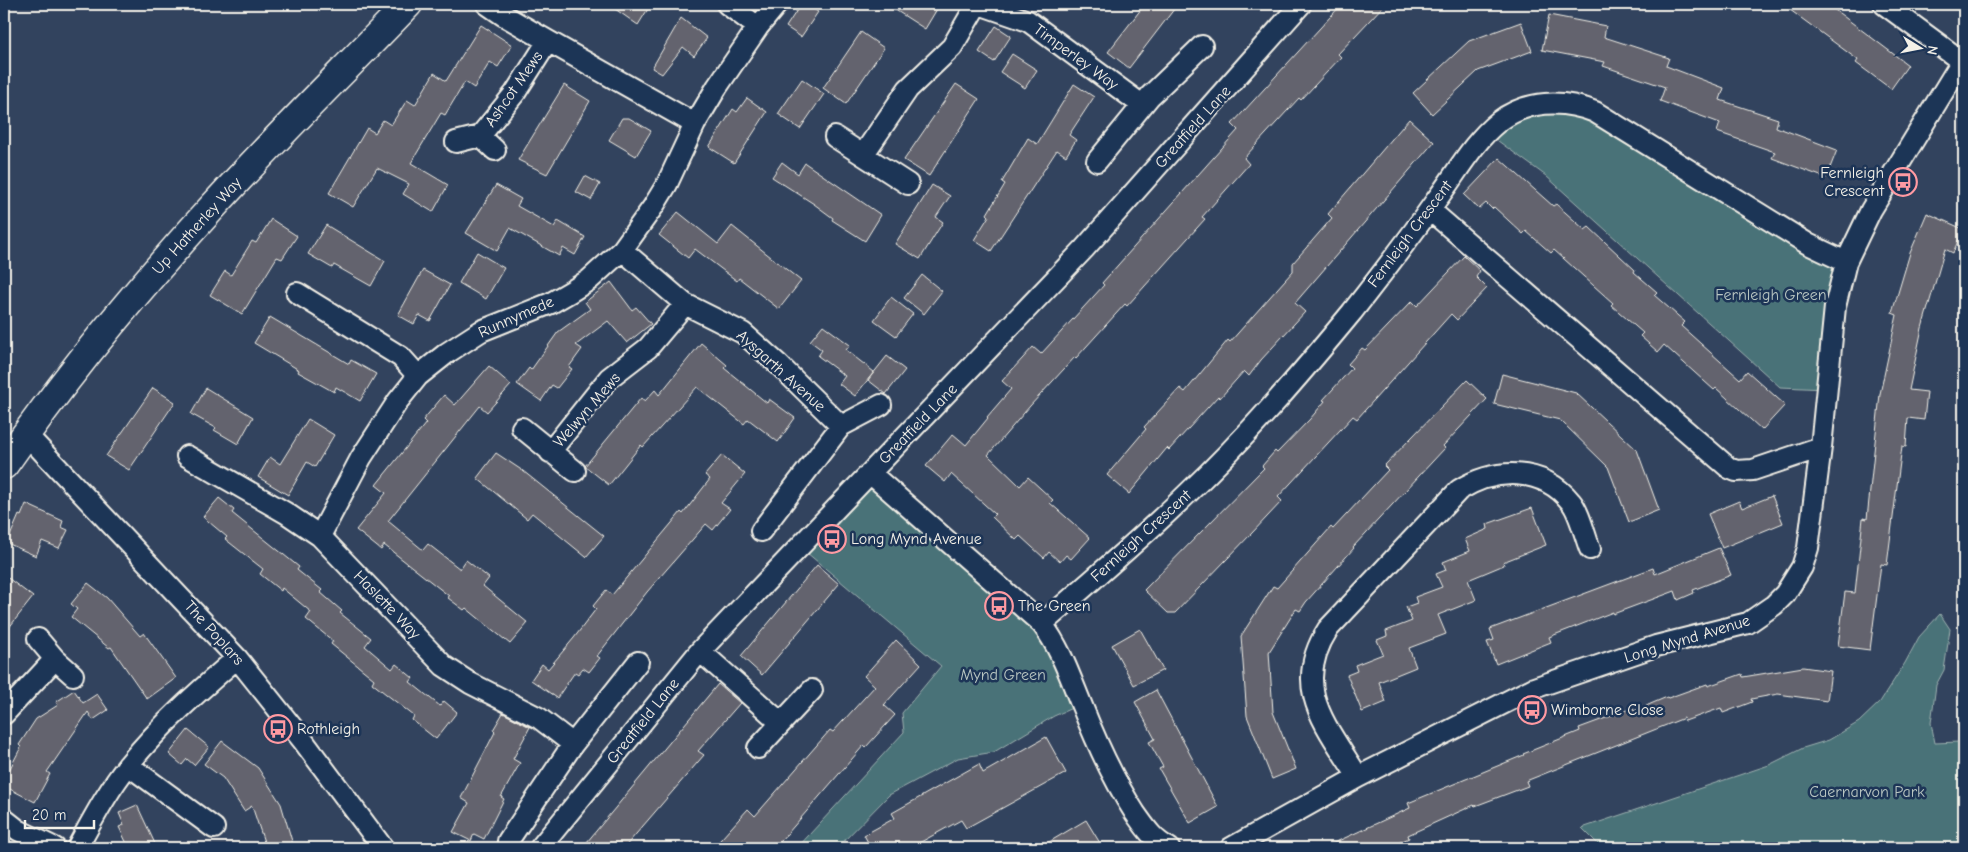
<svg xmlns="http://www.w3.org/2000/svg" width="1968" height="852" font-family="'Comic Neue',sans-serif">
<rect width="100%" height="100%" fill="#32435e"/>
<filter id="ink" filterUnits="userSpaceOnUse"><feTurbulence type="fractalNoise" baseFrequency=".02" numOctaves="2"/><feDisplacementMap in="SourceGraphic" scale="10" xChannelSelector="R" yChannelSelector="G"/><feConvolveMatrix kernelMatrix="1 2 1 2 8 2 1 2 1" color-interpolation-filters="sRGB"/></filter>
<g filter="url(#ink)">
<path fill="#497278" stroke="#9eb2b0" d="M1568,104L1846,262L1827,389L1780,387L1546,176L1494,138L1529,107Z
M870,473L1042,624L1081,704L1054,716L994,752L958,758L889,795L837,848H797L904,732L902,713L941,666L800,547Z
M1940,614L1950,629L1944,670L1936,685L1931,723L1935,743L1959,742L1964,745V848H1602L1582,828L1769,765L1803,748L1829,740L1859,722L1880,702L1905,663L1919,637Z"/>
<path fill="#64646e" stroke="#f4f1e8" d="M608,4H651L638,25Z
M801,4H806L818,12L801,37L786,27Z
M886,4H940L925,29Z
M1145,4H1178L1129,68L1108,52Z
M1342,4H1385L1338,54L1341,57L1301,100L1299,98L1244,158L1249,164L1202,217L1205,219L1188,238L1127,306L1125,304L1076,358L1075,357L1030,406L988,455L1020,486L1028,477L1053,500L1050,503L1090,538L1071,559L1066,555L1060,562L1049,552L1044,558L1020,536L1016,540L992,517L995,514L951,474L945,482L926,466L953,434L966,445L988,418L987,417L1011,389L1002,381L1033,347L1041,354L1104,285L1102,283L1238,130L1232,124Z
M1782,4H1827L1908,65L1891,89L1856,63L1858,60Z
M1549,15L1606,26L1604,37L1669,58L1666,66L1724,88L1720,100L1778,119L1776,127L1837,150L1826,178L1772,158L1775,152L1717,132L1720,123L1660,101L1665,87L1603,66L1605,62L1542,50Z
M681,18L707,38L694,56L683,47L662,74L652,68Z
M1521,22L1532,51L1478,71L1432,114L1413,93L1469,41Z
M481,25L512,45L498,67L490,62L474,88L465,82L445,115L441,113L411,163L448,185L433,212L403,194L409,184L377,168L353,207L329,193L367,128L375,133L383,120L391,125L407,100L415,105L434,73L446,81Z
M996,26L1011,36L994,62L979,52Z
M861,32L884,48L846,104L823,88Z
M1012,54L1037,70L1025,88L1000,72Z
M802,79L824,94L800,129L778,114Z
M956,84L979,99L929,176L904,160Z
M1074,84L1094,97L1069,135L1076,140L1066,156L1057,150L991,251L974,240L989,216L987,214L1005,184L1002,182L1028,138L1037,144Z
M564,85L590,101L547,174L518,160Z
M747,98L767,112L734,163L709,147L733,109L737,112Z
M622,118H629L651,131L636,156L609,140Z
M1409,119L1434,142L1295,303L1305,312L1261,360L1249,376L1244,371L1220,398L1218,396L1169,450L1167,448L1129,494L1107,475L1146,429L1144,427L1180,388L1185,392L1228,340L1230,342L1293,271V263L1332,218L1328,214Z
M1499,158L1553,206L1556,204L1585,230L1589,227L1635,270L1634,272L1657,292L1654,295L1685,322L1681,326L1740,379L1747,371L1785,405L1762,430L1716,388L1714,390L1664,345L1658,352L1640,336L1643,333L1611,305L1613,303L1554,250L1551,253L1526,231L1523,234L1494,207L1492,209L1486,203L1479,209L1464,195Z
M782,162L798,174L805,163L881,215L865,241L832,220L833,218L814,204L772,177Z
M585,176L600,184L591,200L576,192Z
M496,185L521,199L517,206L554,227L558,221L585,237L575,255L563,248L559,256L510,228L497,251L466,233Z
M932,185L950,196L936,217L943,222L920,259L895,244Z
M678,212L718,244L732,226L801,281L779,309L739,278L737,281L695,249L688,258L659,235Z
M1927,213L1963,229L1953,253L1945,249L1922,328L1909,390L1927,392L1924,420L1908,418L1906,447L1902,446L1887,565L1881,564L1870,650L1838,646L1845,592L1855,593L1863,518L1867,519L1880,394L1897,315L1892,313L1910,253Z
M271,219L297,236L282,259L277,257L242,314L210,295L225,271L231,275L252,241L256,243Z
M326,225L385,261L371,286L334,265L332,268L308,254Z
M477,252L504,268L486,299L459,283Z
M1464,256L1480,271L1476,277L1487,288L1457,320L1451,314L1357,419L1353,416L1278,497L1282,501L1252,533L1175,613H1168L1144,590L1264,468L1262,466L1275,451L1277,453L1310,419L1325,401L1323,400L1352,368L1348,364L1362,348L1365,350L1412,301L1417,306Z
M423,270L450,285L430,321L419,315L414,324L398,315Z
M922,275L942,291L924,314L904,298Z
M611,282L632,310L636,307L651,324L627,343L608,321L576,345L582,349L569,367L572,369L557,388L552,385L541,401L517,384L529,368L531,370L558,332L590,309L585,302Z
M891,297L913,314L896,336L874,320Z
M270,317L349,364L351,360L376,374L360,401L336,387L334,392L298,372L299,370L254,343Z
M823,325L850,345L846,350L874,372L855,396L839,384L845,376L818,356L822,350L810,341Z
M701,343L727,365L724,368L767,403L769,399L795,418L778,442L748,419L744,424L697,387L643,447L641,445L609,485L585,466L641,398L645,401L655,390L659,395Z
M887,356L905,370L886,394L868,380Z
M489,366L511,385L487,412L480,406L388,521L423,550L428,544L460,569L466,560L489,578L483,586L528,623L510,644L466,608L464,610L448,598L449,596L384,545L381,550L356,530L386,493L376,485L426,423L423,420L444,395L455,405Z
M1502,374L1576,393L1637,450L1659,510L1629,522L1608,467L1560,420L1494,404Z
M1467,380L1487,399L1443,446L1445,448L1353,547L1354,548L1306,602L1300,611L1296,609L1269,652L1273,712L1296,769L1272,779L1247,716L1241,636L1273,586L1277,588L1331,527L1333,529L1388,470L1384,466Z
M153,388L175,402L129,470L106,456Z
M206,388L253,417L238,444L214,430L216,428L191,414Z
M308,419L334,435L315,467L307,462L288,495L258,477L270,457L280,464Z
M496,453L523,471L604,536L586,557L532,513L527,519L477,478Z
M722,455L745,474L721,503L730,509L713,530L706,524L647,592L597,656L600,658L589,672L583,668L578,674L575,672L557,698L531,680L542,664L548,669L574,638L596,609L593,606L606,590L612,595L681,512L683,514L710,479L705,475Z
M1772,496L1783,523L1722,548L1708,514L1739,501L1742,508Z
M219,498L234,510L232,513L299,567L297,570L322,590L320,592L342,611L340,613L371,638L365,646L392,669L396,664L413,678L410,682L440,706L444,701L457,712L436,739L412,720L414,716L372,683L374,679L331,644L333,641L306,619L311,612L282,588L281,591L260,574L263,569L225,539L227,537L203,517Z
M26,504L63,521L61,527L68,530L59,548L42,541L36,556L7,543L19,515L21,516Z
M1532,508L1546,545L1503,562L1504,565L1468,580L1476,600L1438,615L1446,634L1409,648L1416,667L1379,682L1386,702L1362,712L1347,675L1357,671L1355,665L1383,654L1377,640L1387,636L1386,631L1412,621L1406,607L1417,603L1415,597L1442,587L1436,574L1446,570L1443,562L1470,551L1465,539L1488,529L1487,524Z
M1719,548L1731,575L1693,590L1694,593L1678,600L1675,591L1613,614V612L1549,637L1551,642L1496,664L1487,642L1494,640L1490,629L1653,568L1655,574Z
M817,565L839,584L762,675L741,656Z
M4,575L33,597L4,634Z
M88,583L107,598L140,636L144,633L176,678L147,699L111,647L109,648L71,617L77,609L71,604Z
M1140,629L1163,670L1134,685L1112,645Z
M896,640L921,664L884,705L895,715L866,747L864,745L775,848H713L748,809L755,816L830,730L833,732L875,686L864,676Z
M1803,667L1831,671L1827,701L1778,694L1751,699L1752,702L1723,713L1721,708L1685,721L1684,718L1526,781L1528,786L1475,806L1474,805L1408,835L1409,838L1387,848H1323L1410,808L1408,803L1524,755L1523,754L1580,731L1579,728L1633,708L1634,711L1667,697L1668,698L1707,684L1708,686L1742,674L1743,677Z
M718,684L740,703L698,751L704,755L624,848H582Z
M74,690L83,703L97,694L108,710L93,720L88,712L47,772L50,774L35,802L4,786V780L21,747L19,745L36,719L58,705L56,702Z
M1156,690L1218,807L1190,823L1159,769L1163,767L1149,742L1155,739L1135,702Z
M503,713L530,727L513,759L520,763L501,797L504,799L484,839L474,834L471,841L453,832L469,803L461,798L495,732L493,730Z
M188,730L209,747L194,765L187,759L182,765L169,754Z
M1046,737L1066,773L966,828L961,820L910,848H871L864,835L895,818L892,813L979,764L983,773Z
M222,741L258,768L281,804L294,848H266L252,806L244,811L223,778L204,764Z
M137,805L157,848H129L119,827L124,825L119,813Z
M1086,820L1103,848H1039Z"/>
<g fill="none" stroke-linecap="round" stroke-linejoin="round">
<defs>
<path id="street" d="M487,4L503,15L548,41L695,124
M727,4L758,27
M979,4L1028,21L1142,105
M1884,4L1964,63
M480,136L495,150
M835,137L908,184
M456,142L480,136L515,93L548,41
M863,155L908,89L952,47L977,4
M1097,161L1150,96L1202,46
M1430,210L1729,468L1736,471L1753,470L1821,447
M622,250L685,304L743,333L778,364L841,426
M297,293L401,357L418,376
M522,428L575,471
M26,434L237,658L304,742L383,848
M550,452L609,378L648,348L685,304
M187,456L286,513L320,536L444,666L470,683L539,718L573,744
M870,473L1042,624C1061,649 1070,677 1082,706C1097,744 1113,779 1135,813C1145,827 1153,840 1169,848
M761,531L841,426L881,405
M320,536L361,458L398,401L418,376L447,353L481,331L551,303L570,292L589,280L622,250L653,207L667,184L695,124L717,87L758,27L777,4
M1042,624C1091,581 1141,539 1188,493C1247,437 1300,375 1352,312C1381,275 1410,238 1437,199C1456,174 1473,142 1498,122C1527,100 1562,99 1595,112L1808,244L1846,262
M38,639L55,659L73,675
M700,651L781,723
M4,714L55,659
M758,748L812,690
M128,765L214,828
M1358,777C1327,726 1290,688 1328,629L1459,490C1495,468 1542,466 1571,502C1579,511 1585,536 1590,549
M4,819L18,830L55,848
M508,841L573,744L638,662
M77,848C93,819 108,790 129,764C161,724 199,691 237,658
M540,848L700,651L1084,249L1301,4
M1231,848L1358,777L1534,688L1656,646L1748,623L1774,605L1785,594L1802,567L1808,548L1821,447L1835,307L1846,262L1871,210L1962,61"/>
<path id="secondary" d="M4,465C66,376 136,291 209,211C273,140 342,73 408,4"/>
</defs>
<use href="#street" stroke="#f4f1e8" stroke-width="24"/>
<use href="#secondary" stroke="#f4f1e8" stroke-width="31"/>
<use href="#street" stroke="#1d3557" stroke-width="20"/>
<use href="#secondary" stroke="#1d3557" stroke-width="28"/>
</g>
</g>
<defs>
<symbol id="bus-ring" viewBox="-11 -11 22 22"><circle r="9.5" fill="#1d3557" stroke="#ff9aa2" stroke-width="1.5"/><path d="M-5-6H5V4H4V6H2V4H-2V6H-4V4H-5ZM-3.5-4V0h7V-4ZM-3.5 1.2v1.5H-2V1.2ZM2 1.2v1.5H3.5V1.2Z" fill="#ff9aa2"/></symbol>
</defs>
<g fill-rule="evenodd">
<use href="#bus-ring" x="1887" y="166" width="32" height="32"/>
<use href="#bus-ring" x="816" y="523" width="32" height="32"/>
<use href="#bus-ring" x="983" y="590" width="32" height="32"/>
<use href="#bus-ring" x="1516" y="694" width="32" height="32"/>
<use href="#bus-ring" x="262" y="713" width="32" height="32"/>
</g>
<g text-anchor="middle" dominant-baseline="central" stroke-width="5" stroke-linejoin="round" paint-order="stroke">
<g font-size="16" fill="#f4f1e8" stroke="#1d3557">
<text transform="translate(1076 57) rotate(36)">Timperley Way</text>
<text transform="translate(514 89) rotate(-55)">Ashcot Mews</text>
<text transform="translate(1193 127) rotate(-48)">Greatfield Lane</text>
<text transform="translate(197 226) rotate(-48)">Up Hatherley Way</text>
<text transform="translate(1410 234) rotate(-53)">Fernleigh Crescent</text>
<text transform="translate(516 317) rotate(-24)">Runnymede</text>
<text transform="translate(781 371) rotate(42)">Aysgarth Avenue</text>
<text transform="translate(587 410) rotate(-49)">Welwyn Mews</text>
<text transform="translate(918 424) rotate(-46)">Greatfield Lane</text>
<text transform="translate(1141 536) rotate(-42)">Fernleigh Crescent</text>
<text transform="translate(387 605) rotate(46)">Haslette Way</text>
<text transform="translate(214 633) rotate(48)">The Poplars</text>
<text transform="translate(1687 639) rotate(-17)">Long Mynd Avenue</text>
<text transform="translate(643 721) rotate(-51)">Greatfield Lane</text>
</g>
<g font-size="16" fill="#f4f1e8" stroke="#1d3557" text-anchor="start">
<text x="1884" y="173" text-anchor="end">Fernleigh<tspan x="1884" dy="18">Crescent</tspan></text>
<text x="851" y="539">Long Mynd Avenue</text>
<text x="1018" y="606">The Green</text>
<text x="1551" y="710">Wimborne Close</text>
<text x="297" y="729">Rothleigh</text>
</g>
<g font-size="16" fill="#b8c5c1" stroke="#1d3557">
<text x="1771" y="295">Fernleigh Green</text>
<text x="1003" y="675">Mynd Green</text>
<text x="1867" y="792">Caernarvon Park</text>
</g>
</g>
<rect width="1968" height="852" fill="none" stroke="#1d3557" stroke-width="20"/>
<rect x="10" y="10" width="1948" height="832" fill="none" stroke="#f4f1e8" stroke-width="2" filter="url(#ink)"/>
<g transform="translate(1920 48) rotate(100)" stroke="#1d3557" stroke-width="4" paint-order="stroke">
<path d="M0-4L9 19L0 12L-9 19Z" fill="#f4f1e8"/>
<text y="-8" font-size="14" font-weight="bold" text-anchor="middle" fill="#f4f1e8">N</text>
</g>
<path d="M25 820v8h69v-8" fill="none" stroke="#f4f1e8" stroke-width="2.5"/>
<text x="32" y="820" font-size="15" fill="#f4f1e8" stroke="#1d3557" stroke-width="4" paint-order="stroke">20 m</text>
</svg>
